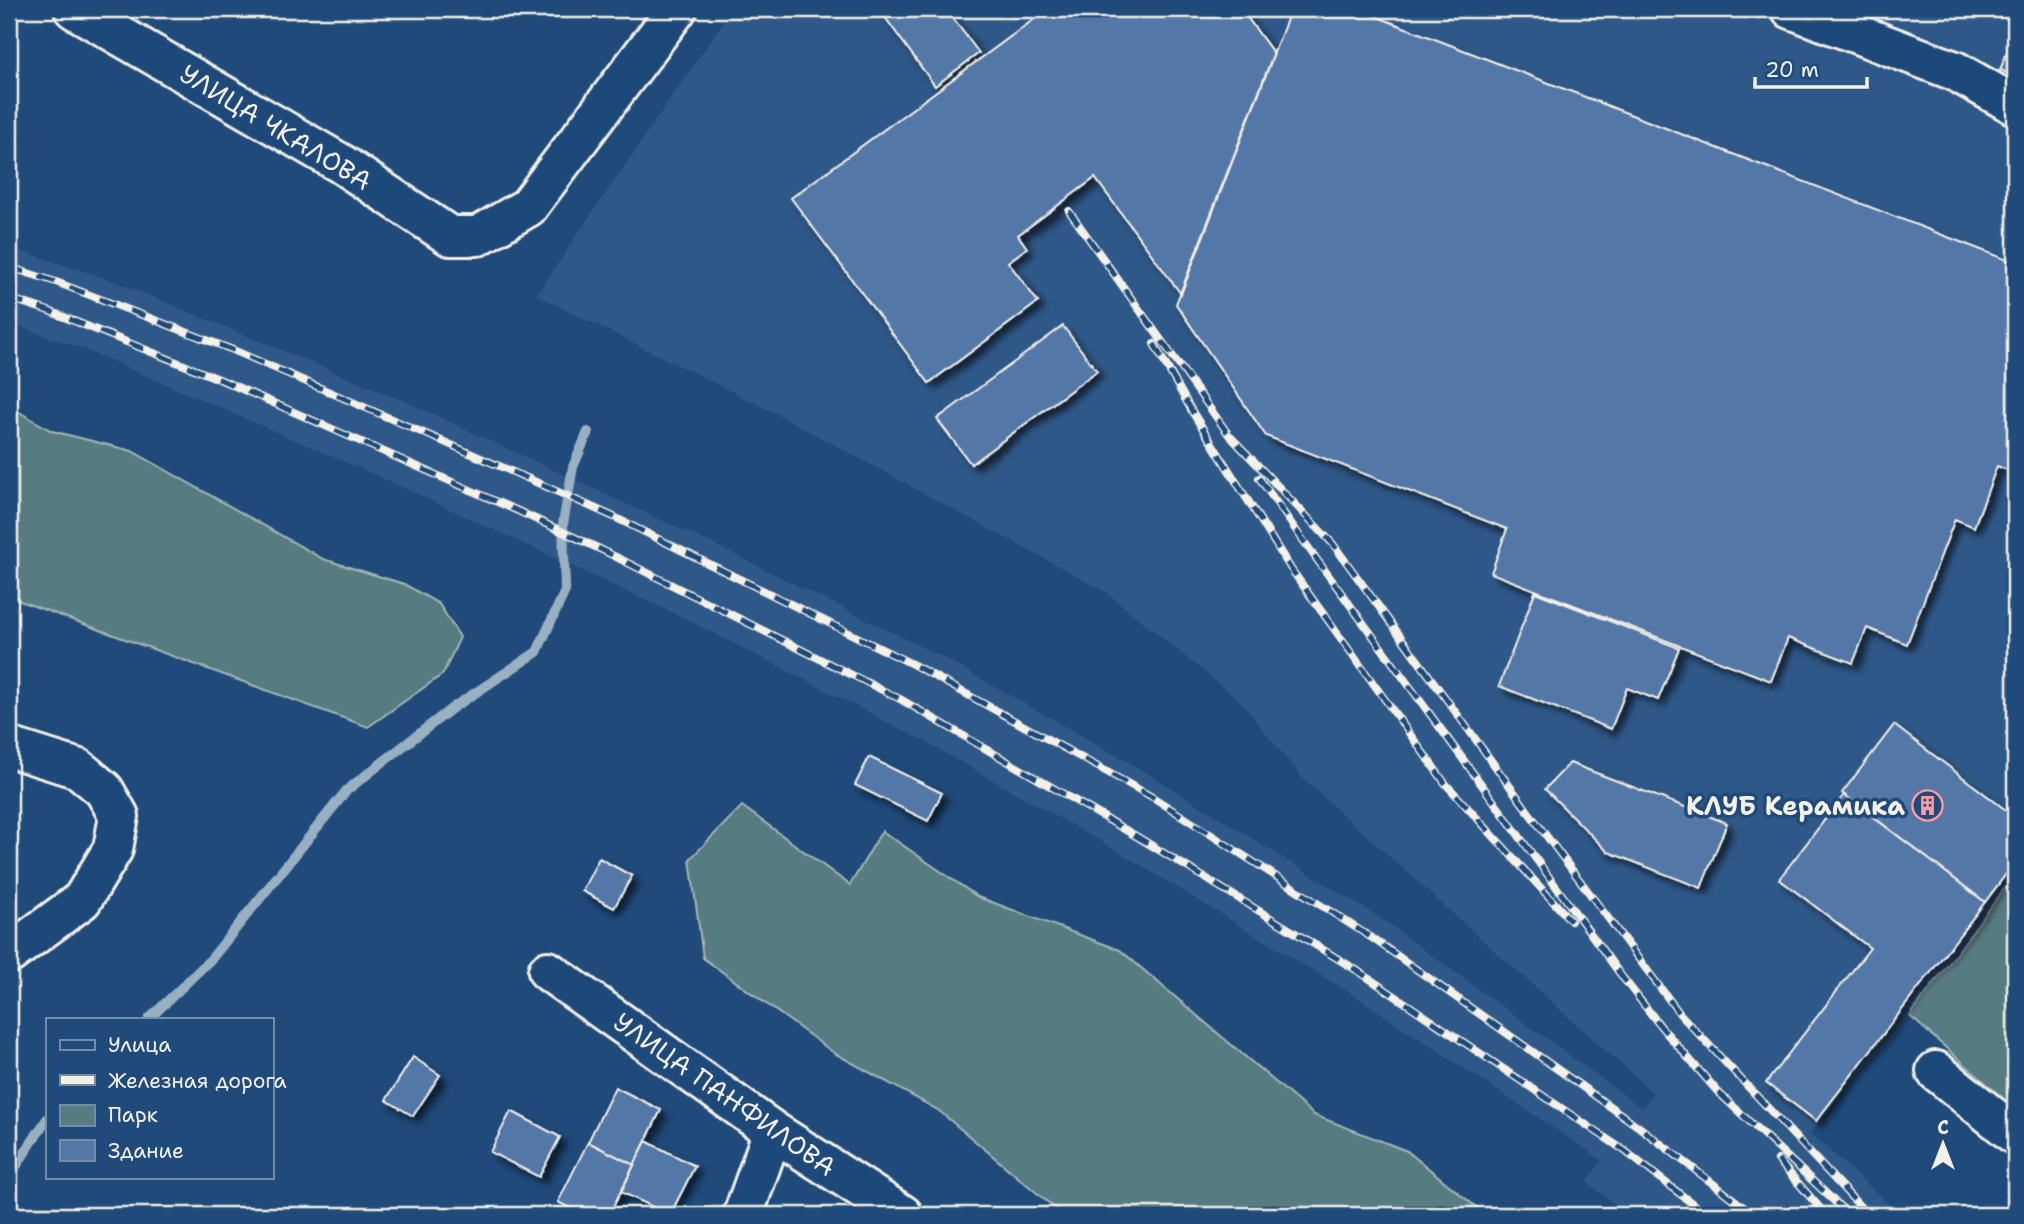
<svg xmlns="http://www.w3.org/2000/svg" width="2024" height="1224" font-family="'Shantell Sans',sans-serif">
<defs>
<filter id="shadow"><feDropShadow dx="6" dy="6" stdDeviation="3.5" flood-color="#0009"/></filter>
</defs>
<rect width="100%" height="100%" fill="#1f4a7a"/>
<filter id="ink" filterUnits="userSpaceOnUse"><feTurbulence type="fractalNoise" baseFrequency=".0143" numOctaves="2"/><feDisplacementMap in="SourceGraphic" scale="14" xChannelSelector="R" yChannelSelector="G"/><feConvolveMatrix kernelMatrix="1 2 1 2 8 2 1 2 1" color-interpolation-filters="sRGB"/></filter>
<g filter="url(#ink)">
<path fill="#2f5888" d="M732,9H2015V874L1910,1016L1810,1133L1901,1215H1628L1587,1182L1602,1160L1352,994L1112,848L922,740L688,620L380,477L84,349L9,323V247L114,281L407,402L713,544L946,659L1146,772L1383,920L1642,1108L1653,1093L1304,780L1241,702L1106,592L777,414L536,295Z"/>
<path fill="#567c82" stroke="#a5b6b5" stroke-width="2" d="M9,406L52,431L132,451L323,559L404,584L439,604L460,637L443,674L368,727L9,597Z
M742,806L850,885L882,831L978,897L1120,950L1314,1115L1407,1151L1486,1215H1063L938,1110L834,1053L703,958L690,859Z
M2015,874V1109L1910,1016Z"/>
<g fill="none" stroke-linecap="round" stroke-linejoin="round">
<path stroke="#99b0c3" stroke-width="10" d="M149,1019L212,958L347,790L451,709L537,652L565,591L563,524L573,467L588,432
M9,1177L47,1119"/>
</g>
<path fill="#5378a7" stroke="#f4f1e8" stroke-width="2" filter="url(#shadow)" d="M879,9H946L979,53L935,86Z
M1048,9H1250L1244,13L1274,54L1181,294L1095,178L1018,235L1027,248L1008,262L1038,302L929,383L791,198Z
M1291,9H1357L2015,263V473L1997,466L1974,527L1955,519L1907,644L1867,628L1853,663L1788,638L1771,681L1491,573L1507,529L1266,436L1176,304Z
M2015,31V76L2000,70Z
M1063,326L1097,371L971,464L937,419Z
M1535,592L1679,648L1658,700L1627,688L1611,729L1499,686Z
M1894,725L2015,817V862L1985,902L1842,793Z
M869,757L942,793L928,821L855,785Z
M1570,763L1727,823L1701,888L1608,852L1545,789Z
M1844,795L1985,902L1816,1121L1766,1083L1870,948L1779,879Z
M599,858L632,876L614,908L582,891Z
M413,1057L440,1075L413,1116L386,1100Z
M615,1087L661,1110L634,1165L588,1142Z
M511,1111L560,1137L539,1177L490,1152Z
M646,1141L695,1166L670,1215L621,1192Z
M588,1142L634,1165L609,1215H583L558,1202Z"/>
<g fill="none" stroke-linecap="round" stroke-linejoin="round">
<defs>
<path id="minor" d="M74,9L340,163L450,236H478L528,207L677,9
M1791,9L1955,71L2015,105
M9,747L79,769L104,790L119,816L113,849L82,900L9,954
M548,971L773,1131L903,1215
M1936,1071L2015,1135
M743,1215L773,1131"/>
</defs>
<use href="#minor" stroke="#f4f1e8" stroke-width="44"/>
<use href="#minor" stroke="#1f4a7a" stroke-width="38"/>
<defs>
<path id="rail" d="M1069,211L1229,435L1333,544L1533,818L1680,1014L1868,1215
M9,267L56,282L233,350L529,479L614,517L914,665L1154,798L1375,940L1639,1127L1754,1215
M9,298L49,311L219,379L518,511L602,550L900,699L1136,836L1358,971L1625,1151L1707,1215
M1154,344L1193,413L1291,569L1445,783L1571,921
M1259,478L1315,557L1623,978L1662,1028L1718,1092L1849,1215
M1778,1160L1826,1215"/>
</defs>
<use href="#rail" stroke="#f4f1e8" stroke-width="8"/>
<use href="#rail" stroke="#1f4a7a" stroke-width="5" stroke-dasharray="16" stroke-linecap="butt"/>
</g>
</g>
<defs>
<symbol id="building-ring" viewBox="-11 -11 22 22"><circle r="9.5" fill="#1f4a7a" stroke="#ff9aa2" stroke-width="1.5"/><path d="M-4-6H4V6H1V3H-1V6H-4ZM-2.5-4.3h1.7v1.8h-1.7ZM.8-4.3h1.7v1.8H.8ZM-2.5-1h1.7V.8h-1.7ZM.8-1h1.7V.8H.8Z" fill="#ff9aa2"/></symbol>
</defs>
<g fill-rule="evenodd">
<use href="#building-ring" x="1910" y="788" width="35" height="35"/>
</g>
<g text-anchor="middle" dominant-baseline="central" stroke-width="7" stroke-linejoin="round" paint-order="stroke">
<g font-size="26" fill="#f4f1e8" stroke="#1f4a7a">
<text transform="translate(276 127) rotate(31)">УЛИЦА ЧКАЛОВА</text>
<text transform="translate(725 1094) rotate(35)">УЛИЦА ПАНФИЛОВА</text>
</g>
<g font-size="26" font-weight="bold" fill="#f4f1e8" stroke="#1f4a7a" text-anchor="end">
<text x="1905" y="805">КЛУБ Керамика</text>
</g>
</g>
<rect width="2024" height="1224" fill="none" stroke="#1f4a7a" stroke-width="35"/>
<rect x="18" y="18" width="1989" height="1189" fill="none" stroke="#f4f1e8" stroke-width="2.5" filter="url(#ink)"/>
<rect x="46" y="1018" width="228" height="161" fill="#1f4a7a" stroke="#748da6" stroke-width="2"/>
<rect x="60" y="1040" width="35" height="10" fill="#1f4a7a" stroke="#748da6" stroke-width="2"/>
<text x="108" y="1052" font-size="21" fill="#f4f1e8">Улица</text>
<rect x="60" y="1075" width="35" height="10" fill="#f4f1e8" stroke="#748da6" stroke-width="2"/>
<text x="108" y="1088" font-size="21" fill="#f4f1e8">Железная дорога</text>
<rect x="60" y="1105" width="35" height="21" fill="#567c82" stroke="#748da6" stroke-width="2"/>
<text x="108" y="1122" font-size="21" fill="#f4f1e8">Парк</text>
<rect x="60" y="1140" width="35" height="21" fill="#5378a7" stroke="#748da6" stroke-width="2"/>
<text x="108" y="1158" font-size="21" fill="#f4f1e8">Здание</text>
<g transform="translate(1943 1144)" stroke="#1f4a7a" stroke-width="5" paint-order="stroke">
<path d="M0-5L12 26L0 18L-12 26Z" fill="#f4f1e8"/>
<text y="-10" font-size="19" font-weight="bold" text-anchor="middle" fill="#f4f1e8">С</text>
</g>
<path d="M1755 77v10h112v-10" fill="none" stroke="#f4f1e8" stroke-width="3.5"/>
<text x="1765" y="77" font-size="21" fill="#f4f1e8" stroke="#1f4a7a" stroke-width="5" paint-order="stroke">20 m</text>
</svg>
